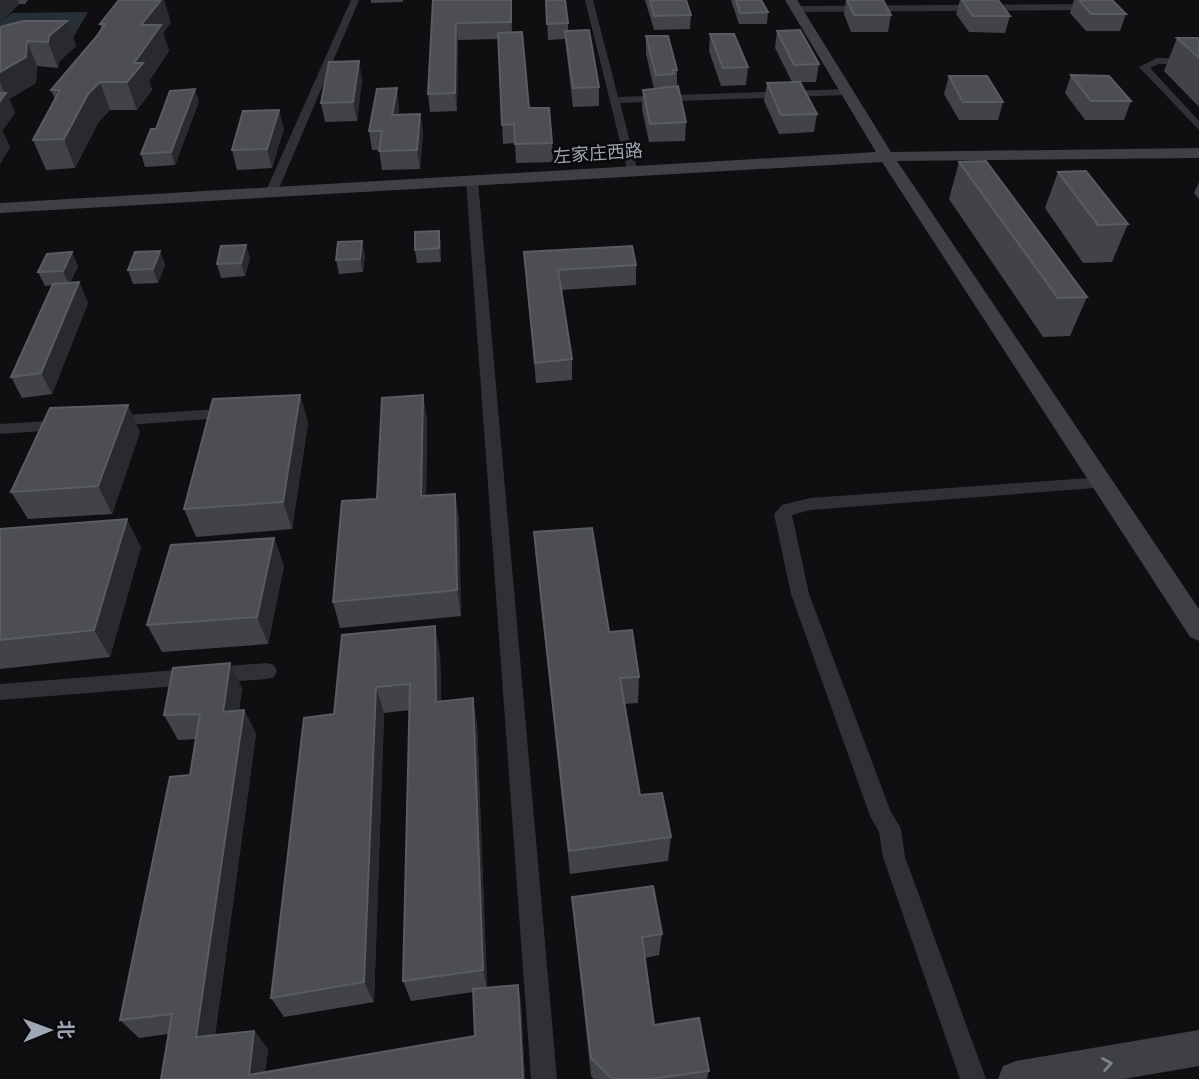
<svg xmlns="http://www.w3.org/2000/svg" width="1199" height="1079" font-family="'Sofia Sans Condensed','Noto Sans SC',sans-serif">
<rect width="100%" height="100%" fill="#0f0f11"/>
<path fill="#252f35" d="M88,12L71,41L0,50V23L12,13Z"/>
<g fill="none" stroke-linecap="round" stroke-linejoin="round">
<path fill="#303136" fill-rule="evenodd" d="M351,0H359L277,193L267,196L265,193Z
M585,0H593L618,97L846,89L851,92L846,95L620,103L638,172L628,174Z
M1100,0H1108L1112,7L1108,10L796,12L792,9L796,6L1102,4Z
M1157,58H1199V64H1159L1150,68L1199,121V130L1139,67Z
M472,178L478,181L557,1079H531L466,181Z
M232,408L240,413L237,417L113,426L105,421L113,416Z
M64,420L70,421L72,425L70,429L0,434V424Z
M1102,477L1108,479L1110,483L1108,487L810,510L792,515L809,594L890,810L901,829L905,857L986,1079H960L883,857L879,832L870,816L791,594L774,514L782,505L810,498Z
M267,663L274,665L277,671L274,677L267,679L0,700V684Z"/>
<path fill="#3e4046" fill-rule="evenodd" d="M785,0H797L891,152L1199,148V158L897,161L1199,609V641L1190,637L882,162L0,213V203L876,152Z
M1199,1030V1066L1124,1079H998L1003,1066L1016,1061Z"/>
</g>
<path fill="#424349" d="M0,0H28L25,4H19L0,23Z
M371,0H403V2L371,3Z
M433,0H511L512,32L529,108L552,143L553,162L516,163L515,143L503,144L498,39L458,40L457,111L430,112L428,94Z
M546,0L568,23V31L599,87V106L573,107L565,39L548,40Z
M645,0H686L691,15L690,29L654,30Z
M731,0H761L768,12L767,24H739Z
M846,0H883L891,15L888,32H851L844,14Z
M960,0H998L1010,16L1005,33L969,32L956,14Z
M1074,0H1112L1126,14L1120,31H1086L1070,13Z
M67,21L76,46L59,62L58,68L37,66L36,83L9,99L15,113L2,131L10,147L0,164V27Z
M171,22L163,33L169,51L149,81L152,90L137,110H110L98,123L75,168L46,170L33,140L55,99L51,90L97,36L102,29L100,24Z
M777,31L819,64L816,82H800L817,114L814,132L779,134L764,101L767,83L792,82L775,48Z
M710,34L748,67L746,85L721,86L709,51Z
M646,36L677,70V86L686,122L685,141L649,142L642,109L643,90L654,89L646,54Z
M1177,38H1199V107L1164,71Z
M1071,75L1131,101L1124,120H1085L1065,93Z
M949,76L1003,102L998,120H959L944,94Z
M362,79L357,121L325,122L321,103Z
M199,101L175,165L145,167L141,154L156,129Z
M399,107L398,115L420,114L423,132L420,169L382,170L379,150H372L369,131Z
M284,128L272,168L237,170L232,150Z
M959,162L1087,297L1070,336L1043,337L949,199Z
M1058,172L1128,224L1112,262L1083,263L1045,208Z
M1199,182V199L1194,193Z
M439,231L441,244V262L417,263L415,250Z
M524,252L636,265V285L561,290L572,359V380L536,383Z
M365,254L363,272L339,274L336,260Z
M250,258L245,276L221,278L217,264Z
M165,264L158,283L133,284L128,270Z
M78,266L70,283L79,282L88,303L52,394L22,398L11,377L53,285L45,286L38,272Z
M300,395L308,423L292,529L196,537L184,509Z
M423,395L427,421L426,496L455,494L459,520L461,616L340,628L333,602Z
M140,432L112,514L28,519L11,492Z
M0,529L141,547L110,657L0,669Z
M534,532L609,632L639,677L638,703L624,704L640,795L671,837L668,861L570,874L536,559Z
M274,538L284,566L268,644L162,652L147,625Z
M342,635L440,653L441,702L477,723L487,988L518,985L521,1004L525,1079H161L168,1034L139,1038L120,1020L190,775L196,739L178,740L164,715L242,688L239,710H244L256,734L215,1035L254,1031L268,1049L265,1072L475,1036L473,992L411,1001L403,981L410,710L384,713L374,1002L284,1017L271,998L334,714Z
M572,897L662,934L659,955L645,958L654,1025L709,1071L707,1079H594L591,1076L574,919Z"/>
<path fill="#292a2e" d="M0,0H18L19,4L0,23Z
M161,0H164L171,22L163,33L169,51L149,81L152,90L137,110L127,82L134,63L141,25Z
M67,21L76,46L59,62L58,68L48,42L49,36Z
M456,23L458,40L457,111L455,93Z
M27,41L37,66L36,83L9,99L15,113L2,131L10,147L0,164V101L5,94L0,83V72Z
M359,61L362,79L357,121L353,102Z
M100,82L110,110L98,123L75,168L64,139L88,94Z
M397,88L399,107L395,133L392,115Z
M195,89L199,101L175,165L171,152Z
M279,110L284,128L272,168L267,149Z
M420,114L423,132L420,169L417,150Z
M439,231L441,244V262L439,248Z
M362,241L365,254L363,272L360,259Z
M246,245L250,258L245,276L241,263Z
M160,251L165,264L158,283L153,269Z
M72,252L78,266L69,284L63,271Z
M79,282L88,303L52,394L41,373Z
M300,395L308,423L292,529L283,502Z
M423,395L427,421L426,522L421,496Z
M128,405L140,432L112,514L98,486Z
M455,494L459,520L461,616L457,590Z
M127,519L141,547L110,657L94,630Z
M274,538L284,566L268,644L257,617Z
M435,626L440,653L442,727L436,702Z
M230,663L242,688L236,736L223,712Z
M376,687L384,713L374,1002L364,982Z
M473,698L477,723L487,990L483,970Z
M244,710L256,734L212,1055L196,1037Z
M518,985L521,1004L525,1079H523Z
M254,1031L268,1049L264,1079L249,1075Z"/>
<path fill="#4c4e54" stroke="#595c63" stroke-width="2" d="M119,0H161L141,25H161L134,63H143L127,82H100L88,94L64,139L33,140L60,90H51L97,36L105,24H100Z
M433,0H511V22L456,23L455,93L428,94Z
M546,0H565L568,23L547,24Z
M650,0H686L691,15L654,16Z
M736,0H761L768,12L740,13Z
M847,0H883L891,15H854Z
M962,0H998L1010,16H973Z
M1079,0H1112L1126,14H1091Z
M23,21H67L49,36L48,42L27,41L26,57L0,72V27Z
M589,30L599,87L573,88L565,31Z
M800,30L819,64L794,65L777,31Z
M522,32L529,108H549L552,143L515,144L514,124L502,125L498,33Z
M710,34H734L748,67L723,68Z
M646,36H668L677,70H673L674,74L656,75Z
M1177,38H1199V58Z
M359,61L353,102L321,103L329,62Z
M1071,75L1109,76L1131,101H1091Z
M949,76H987L1003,102H963Z
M800,82L817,114L781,115L767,83Z
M678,86L686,122L650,124L643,90Z
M397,88L392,115L420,114L417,150L379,151L382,131H369L377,89Z
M195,89L171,152L141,154L151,129H156L170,91Z
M0,93H6L0,101Z
M279,110L267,149L232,150L243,111Z
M986,161L1087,297L1058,298L959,162Z
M1086,171L1128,224L1098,225L1058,172Z
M439,231V248L415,250V232Z
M362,241L360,259L336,260L338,242Z
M246,245L241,263L217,264L221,246Z
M632,246L636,265L558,270L572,359L535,363L524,252Z
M160,251L153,269L128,270L135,252Z
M72,252L63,271L38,272L47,254Z
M79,282L41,373L11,377L53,284Z
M300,395L283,502L184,509L213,399Z
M423,395L421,496L455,494L457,590L333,602L342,501L377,499L382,398Z
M128,405L98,486L11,492L50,408Z
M127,519L94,630L0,640V529Z
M592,528L609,632L632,630L639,677L620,678L640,795L662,793L671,837L569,851L534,532Z
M274,538L257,617L147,625L171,545Z
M435,626L436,702L473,698L483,970L403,981L410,684L376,687L364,982L271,998L304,718L334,714L342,635Z
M230,663L223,712L244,710L196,1037L254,1031L249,1075L475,1036L473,989L518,985L523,1079H161L172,1014L120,1020L170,777L190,775L200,714L164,715L173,668Z
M653,886L662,934L642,937L654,1025L699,1018L709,1071L649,1079H612L591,1058L572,897Z"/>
<defs><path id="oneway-chevron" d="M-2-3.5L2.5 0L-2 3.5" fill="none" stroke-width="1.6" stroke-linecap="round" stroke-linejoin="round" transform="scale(1.75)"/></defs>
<use stroke="#7d828d" href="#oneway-chevron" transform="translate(1107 1064) rotate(-10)"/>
<g text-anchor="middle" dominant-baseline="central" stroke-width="5" stroke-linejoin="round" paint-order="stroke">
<g font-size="18" fill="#9fa6b3" stroke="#0a0a0c">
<text transform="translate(598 154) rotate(-4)">左家庄西路</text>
</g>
</g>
<g transform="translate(49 1030) rotate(89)" stroke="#0a0a0c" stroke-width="5" paint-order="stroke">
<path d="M0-5L12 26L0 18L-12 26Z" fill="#9fa6b3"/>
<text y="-10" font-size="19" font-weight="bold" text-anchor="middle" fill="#9fa6b3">北</text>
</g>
</svg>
